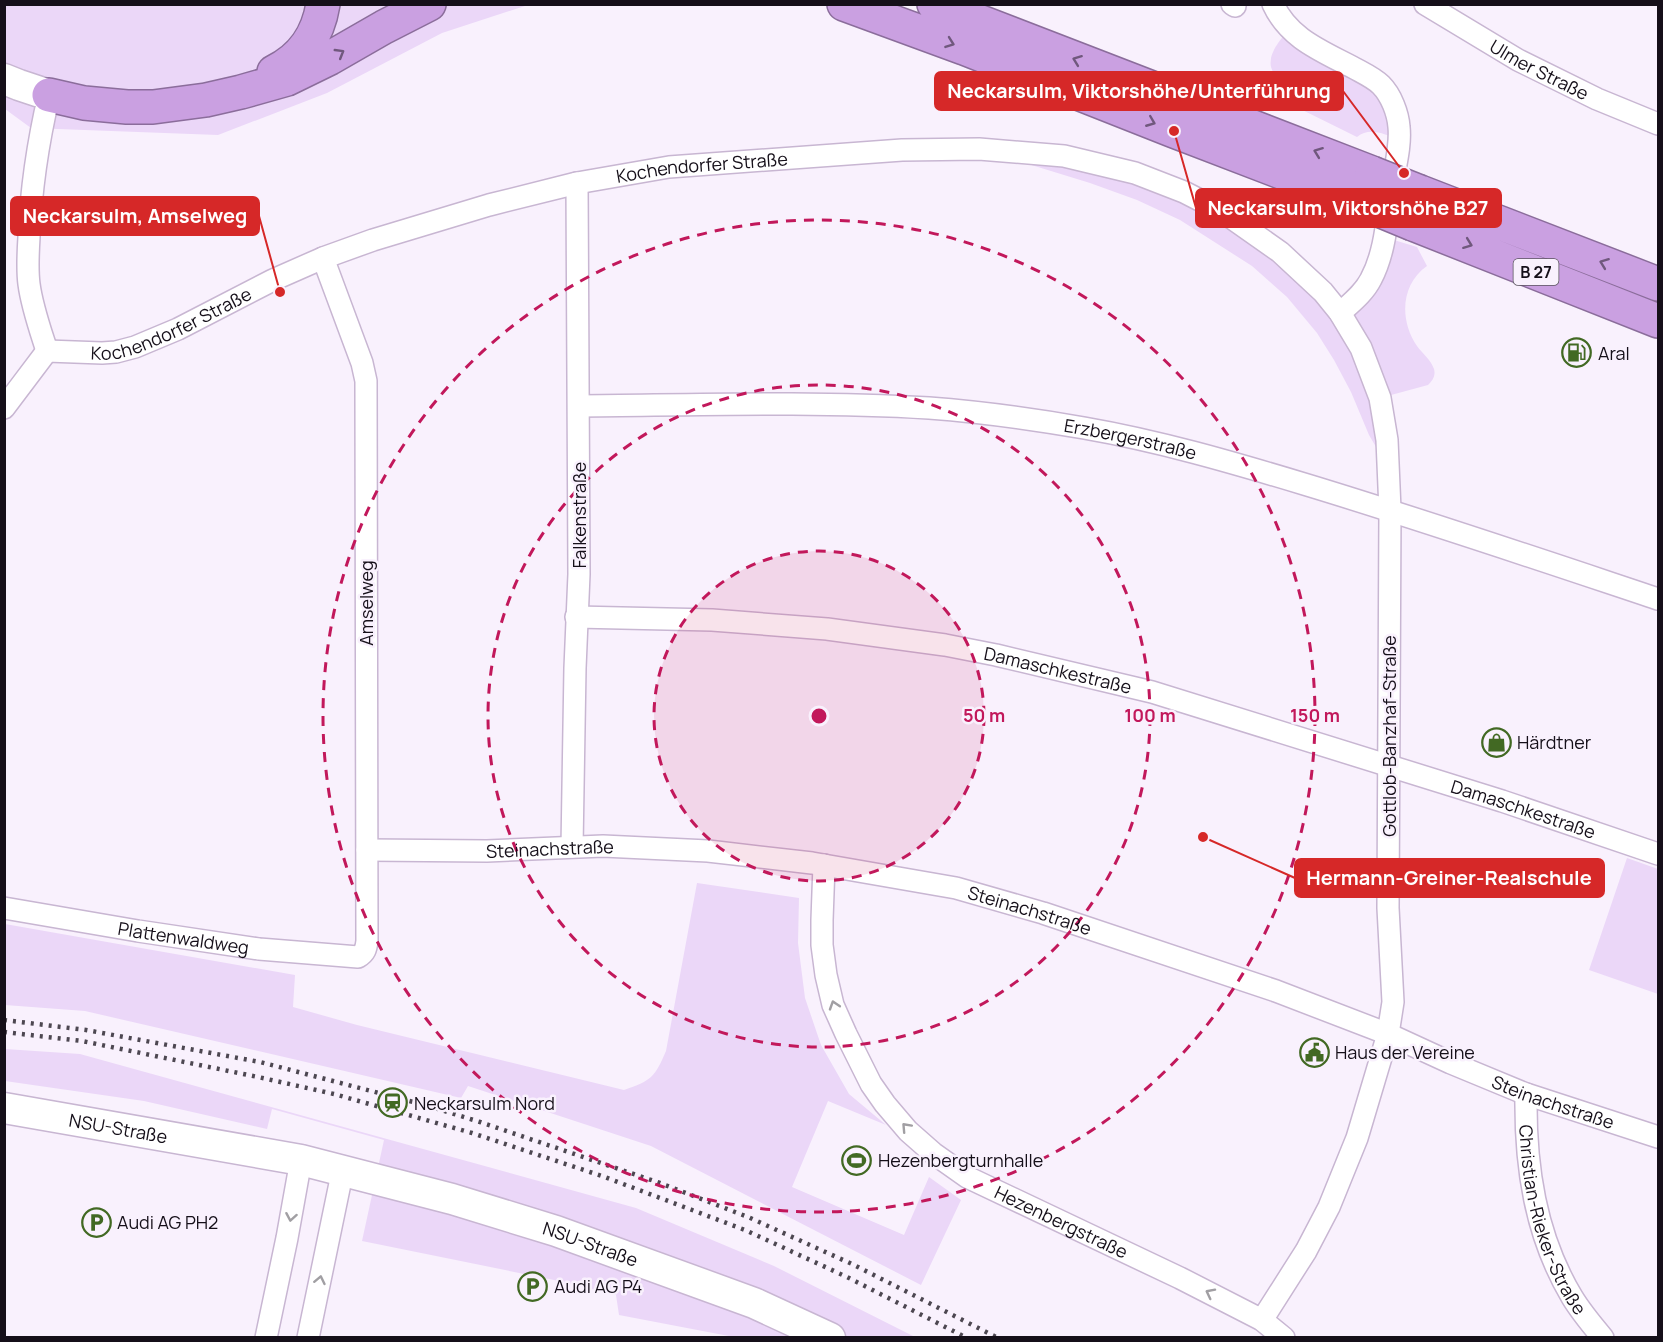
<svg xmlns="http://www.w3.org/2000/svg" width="1663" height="1342" font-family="Manrope,sans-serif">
<rect width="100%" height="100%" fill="#f9f1fd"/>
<path fill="#ebd7f8" d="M4,5H528L442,33L327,93L218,135L31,128L5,109Z
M1289,30L1381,85L1399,139C1385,135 1370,126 1357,137L1256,87L1272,92L1276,91C1278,82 1274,75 1271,67C1268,54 1281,38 1289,30Z
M979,149L1102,165L1223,212L1340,313L1384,237L1417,247L1427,266C1401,284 1399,320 1417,346C1422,353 1431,360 1434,369C1436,376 1432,381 1428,385L1380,398L1389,469L1369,435L1351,392L1334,360L1317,333L1287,297L1252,266L1180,220L1137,200L1090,183Z
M1627,858L1658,869V994L1589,970Z
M697,883L799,898L798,943L805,998L821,1045L849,1094L886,1125L828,1101L792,1187L904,1235L929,1177L961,1200L921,1285L651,1146L468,1086L461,1098L85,1011L5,1005V924L295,975L293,1007L357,1025L624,1090C651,1081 655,1077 666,1051Z
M5,1049L80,1054L636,1208L774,1266L915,1337H734L619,1315L616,1295L564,1282L362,1241L384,1140L272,1109L267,1129L144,1101L5,1081Z"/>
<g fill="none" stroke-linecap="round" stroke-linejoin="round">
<defs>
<g id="street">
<path d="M1232,4L1235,6"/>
<path d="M1273,4C1289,39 1322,51 1354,68C1363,73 1374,78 1381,85C1391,95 1398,113 1399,127C1401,146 1395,167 1392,186C1387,216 1386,251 1371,279C1364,293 1351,303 1340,313"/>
<path id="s1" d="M1425,4L1518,60L1597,99L1658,124"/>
<path id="s2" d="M47,351L102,353L116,352L135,347L178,329L273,280L323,258L373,240L489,205L577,183L669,167L902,150L979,149L1064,156L1135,173L1184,192L1223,212L1280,252L1323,292L1340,313L1361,348L1380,398L1387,440L1390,510L1388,908L1393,1002L1388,1034L1357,1138L1329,1207L1306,1251L1262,1320"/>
<path d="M47,351C40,329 32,307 29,284C27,269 28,253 29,237C31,189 38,142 49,95"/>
<path id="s3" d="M579,406C696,405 813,401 929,408C981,412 1033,419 1084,428C1159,441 1231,462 1304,484C1423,520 1541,560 1658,599"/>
<path d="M4,408L47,351"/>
<path id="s4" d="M576,617L712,620L827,629L945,645L996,655L1152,692L1502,801L1658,854"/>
<path d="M572,847L575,668L579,574L577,183"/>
<path id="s5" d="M367,850L487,851L603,846L708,851L812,863L956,888L1043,913L1276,991L1388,1034L1451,1063L1526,1094L1658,1137"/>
<path id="s6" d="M824,865L822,920V945L826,975L833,1005L846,1034L871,1084L885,1104L908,1131L933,1153L967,1177L1180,1278L1262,1320L1284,1338"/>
<path id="s7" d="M4,908L138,931L259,949L358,957C365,953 366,949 367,941L366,381L362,363L323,258"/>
<path id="s8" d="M1526,1094C1525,1166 1535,1235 1572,1297C1581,1312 1592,1325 1603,1338"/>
<path d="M266,1338L287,1238L301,1160"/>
<path d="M308,1338L343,1169"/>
</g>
<g id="secondary">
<path d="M4,79L19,85L49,95"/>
<path id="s9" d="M4,1108L301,1160L452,1199L556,1231L754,1303L830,1338"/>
</g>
<path id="highway" d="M844,4L964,48L1174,131L1367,205
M934,4L1372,173
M274,72C303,58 318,35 323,4
M49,95L84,103L127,107H153L206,100L241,92L287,79L330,58L384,27L429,4
M1420,192L1658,284
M1413,224L1658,321"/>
</defs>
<use href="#street" stroke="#c8b6d2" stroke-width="24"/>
<use href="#secondary" stroke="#c8b6d2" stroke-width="33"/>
<use href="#highway" stroke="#8b6d9b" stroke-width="36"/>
<use href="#street" stroke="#fff" stroke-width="21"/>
<use href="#secondary" stroke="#fff" stroke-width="30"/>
<use href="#highway" stroke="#caa0e1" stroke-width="33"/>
<path stroke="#4d4751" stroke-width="4.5" stroke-dasharray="3 6" stroke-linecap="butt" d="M4,1020L86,1030L260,1062L425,1105L480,1122L660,1183L748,1217L852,1264L998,1338
M4,1032L82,1041L258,1077L334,1094L472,1133L602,1176L745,1230L847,1277L967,1338"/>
<defs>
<path id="highway-bridge" d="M1372,173L1420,192
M1367,205L1413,224"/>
</defs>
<use href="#highway-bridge" stroke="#8b6d9b" stroke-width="36" stroke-linecap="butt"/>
<use href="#highway-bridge" stroke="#caa0e1" stroke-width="33"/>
</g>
<defs><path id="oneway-chevron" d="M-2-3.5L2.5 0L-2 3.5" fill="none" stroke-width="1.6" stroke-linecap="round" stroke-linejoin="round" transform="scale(1.5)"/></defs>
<g stroke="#70587d">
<use href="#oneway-chevron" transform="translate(950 43) rotate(20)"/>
<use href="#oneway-chevron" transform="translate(340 53) rotate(-31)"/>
<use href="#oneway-chevron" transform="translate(1077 60) rotate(-159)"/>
<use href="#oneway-chevron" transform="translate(1151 122) rotate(22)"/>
<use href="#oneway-chevron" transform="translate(1318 152) rotate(-159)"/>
<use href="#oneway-chevron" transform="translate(1468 244) rotate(21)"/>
<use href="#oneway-chevron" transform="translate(1604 263) rotate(-159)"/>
</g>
<g stroke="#a19fa3">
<use href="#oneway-chevron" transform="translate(834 1005) rotate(-108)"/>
<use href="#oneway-chevron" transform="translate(906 1127) rotate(-133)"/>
<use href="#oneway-chevron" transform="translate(291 1217) rotate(100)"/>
<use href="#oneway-chevron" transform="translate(320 1280) rotate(-78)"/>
<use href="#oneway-chevron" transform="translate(1210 1293) rotate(-153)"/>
</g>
<circle cx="819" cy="716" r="165" fill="#c2185b" fill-opacity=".12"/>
<g fill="none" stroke="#c2185b" stroke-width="3" stroke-dasharray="10 8">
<circle cx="819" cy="716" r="165"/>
<circle cx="819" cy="716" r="331"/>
<circle cx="819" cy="716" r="496"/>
</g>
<defs>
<symbol id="fuel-ring" viewBox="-11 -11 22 22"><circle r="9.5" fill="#f9f1fd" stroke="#426923" stroke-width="1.5"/><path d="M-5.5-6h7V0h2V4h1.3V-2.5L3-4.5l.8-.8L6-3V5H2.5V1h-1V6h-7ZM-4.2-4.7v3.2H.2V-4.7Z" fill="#426923"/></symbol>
<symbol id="shop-ring" viewBox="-11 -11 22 22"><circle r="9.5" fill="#f9f1fd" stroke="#426923" stroke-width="1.5"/><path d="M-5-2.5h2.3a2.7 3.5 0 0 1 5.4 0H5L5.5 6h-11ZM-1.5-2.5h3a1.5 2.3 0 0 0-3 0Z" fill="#426923"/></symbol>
<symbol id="civic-ring" viewBox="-11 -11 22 22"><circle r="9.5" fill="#f9f1fd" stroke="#426923" stroke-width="1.5"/><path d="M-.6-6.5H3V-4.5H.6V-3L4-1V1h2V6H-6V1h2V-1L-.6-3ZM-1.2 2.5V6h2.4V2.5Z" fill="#426923"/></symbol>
<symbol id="station-ring" viewBox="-11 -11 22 22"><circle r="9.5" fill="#f9f1fd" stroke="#426923" stroke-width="1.5"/><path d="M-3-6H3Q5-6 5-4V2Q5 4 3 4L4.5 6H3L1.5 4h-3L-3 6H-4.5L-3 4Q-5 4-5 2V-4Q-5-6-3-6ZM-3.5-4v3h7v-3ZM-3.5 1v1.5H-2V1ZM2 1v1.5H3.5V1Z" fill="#426923"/></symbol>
<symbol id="stadium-ring" viewBox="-11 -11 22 22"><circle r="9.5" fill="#f9f1fd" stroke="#426923" stroke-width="1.5"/><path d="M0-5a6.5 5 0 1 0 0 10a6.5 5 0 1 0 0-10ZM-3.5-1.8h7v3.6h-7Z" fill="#426923"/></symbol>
<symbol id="parking-ring" viewBox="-11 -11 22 22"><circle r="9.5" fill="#f9f1fd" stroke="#426923" stroke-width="1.5"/><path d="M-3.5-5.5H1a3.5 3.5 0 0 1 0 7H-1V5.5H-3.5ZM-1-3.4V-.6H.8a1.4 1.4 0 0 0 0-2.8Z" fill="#426923"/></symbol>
</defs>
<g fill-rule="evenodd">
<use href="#fuel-ring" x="1560" y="336" width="33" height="33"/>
<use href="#shop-ring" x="1480" y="726" width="33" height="33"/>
<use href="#civic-ring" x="1298" y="1036" width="33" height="33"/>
<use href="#station-ring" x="376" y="1086" width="33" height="33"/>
<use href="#stadium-ring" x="840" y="1144" width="33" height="33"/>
<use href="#parking-ring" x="80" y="1206" width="33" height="33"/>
<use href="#parking-ring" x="516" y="1270" width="33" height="33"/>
</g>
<g text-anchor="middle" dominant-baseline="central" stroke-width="5" stroke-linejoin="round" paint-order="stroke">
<rect fill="#f9f1fd" stroke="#59535d" stroke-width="1.5" x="1513.5" y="259" width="45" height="26" rx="4.5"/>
<g font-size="16" font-weight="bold" fill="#150f19">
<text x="1536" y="272">B 27</text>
</g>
<g font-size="18" fill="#150f19" stroke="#f9f1fd">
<text stroke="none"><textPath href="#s1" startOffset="132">Ulmer Straße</textPath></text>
<text stroke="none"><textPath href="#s2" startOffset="688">Kochendorfer Straße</textPath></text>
<text stroke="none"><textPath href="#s2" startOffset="130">Kochendorfer Straße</textPath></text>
<text stroke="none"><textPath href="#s3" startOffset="554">Erzbergerstraße</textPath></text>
<text transform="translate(579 515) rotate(-90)">Falkenstraße</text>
<text transform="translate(366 603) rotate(-90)">Amselweg</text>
<text stroke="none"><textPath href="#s4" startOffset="486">Damaschkestraße</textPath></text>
<text transform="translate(1389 736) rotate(-90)">Gottlob-Banzhaf-Straße</text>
<text stroke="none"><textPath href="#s4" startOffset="972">Damaschkestraße</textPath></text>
<text stroke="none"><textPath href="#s5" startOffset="183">Steinachstraße</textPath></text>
<text stroke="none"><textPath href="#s5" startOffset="669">Steinachstraße</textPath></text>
<text stroke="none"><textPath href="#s7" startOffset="182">Plattenwaldweg</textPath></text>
<text stroke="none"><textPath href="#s5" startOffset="1227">Steinachstraße</textPath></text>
<text stroke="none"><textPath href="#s9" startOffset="116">NSU-Straße</textPath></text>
<text stroke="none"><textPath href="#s8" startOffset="130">Christian-Rieker-Straße</textPath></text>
<text stroke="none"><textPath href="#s6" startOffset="468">Hezenbergstraße</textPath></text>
<text stroke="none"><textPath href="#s9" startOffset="603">NSU-Straße</textPath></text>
</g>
<g font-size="18" fill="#150f19" stroke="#f9f1fd" text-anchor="start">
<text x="1598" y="353">Aral</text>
<text x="1517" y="742">Härdtner</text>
<text x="1335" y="1052">Haus der Vereine</text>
<text x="414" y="1103">Neckarsulm Nord</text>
<text x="878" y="1160">Hezenbergturnhalle</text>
<text x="117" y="1222">Audi AG PH2</text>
<text x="554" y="1286">Audi AG P4</text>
</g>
</g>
<circle cx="819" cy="716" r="9" fill="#c2185b" stroke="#f9f1fd" stroke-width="3"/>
<g font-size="18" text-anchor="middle" font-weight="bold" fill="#c2185b" stroke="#f9f1fd" stroke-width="5" stroke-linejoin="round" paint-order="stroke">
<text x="984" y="722">50 m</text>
<text x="1150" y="722">100 m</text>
<text x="1315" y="722">150 m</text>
</g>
<path fill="none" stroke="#d62828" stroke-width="2" d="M1404 173L1343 91M1174 131L1196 208M280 292L259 216M1203 837L1295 878"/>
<g fill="#d62828" stroke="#f9f1fd" stroke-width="2">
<circle cx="1404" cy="173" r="6"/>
<circle cx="1174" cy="131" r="6"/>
<circle cx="280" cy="292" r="6"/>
<circle cx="1203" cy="837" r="6"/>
</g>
<g fill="#d62828" stroke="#d62828" stroke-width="2">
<rect x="935" y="72" width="408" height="38" rx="6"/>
<rect x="1196" y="189" width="305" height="38" rx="6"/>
<rect x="11" y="197" width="248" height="38" rx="6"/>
<rect x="1295" y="859" width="309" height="38" rx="6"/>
</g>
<g font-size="20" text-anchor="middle" font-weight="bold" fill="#fff">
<text x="1139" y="98">Neckarsulm, Viktorshöhe/Unterführung</text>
<text x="1348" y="215">Neckarsulm, Viktorshöhe B27</text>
<text x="135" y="223">Neckarsulm, Amselweg</text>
<text x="1449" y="885">Hermann-Greiner-Realschule</text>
</g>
<rect width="1663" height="1342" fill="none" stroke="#150f19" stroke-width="12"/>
</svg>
